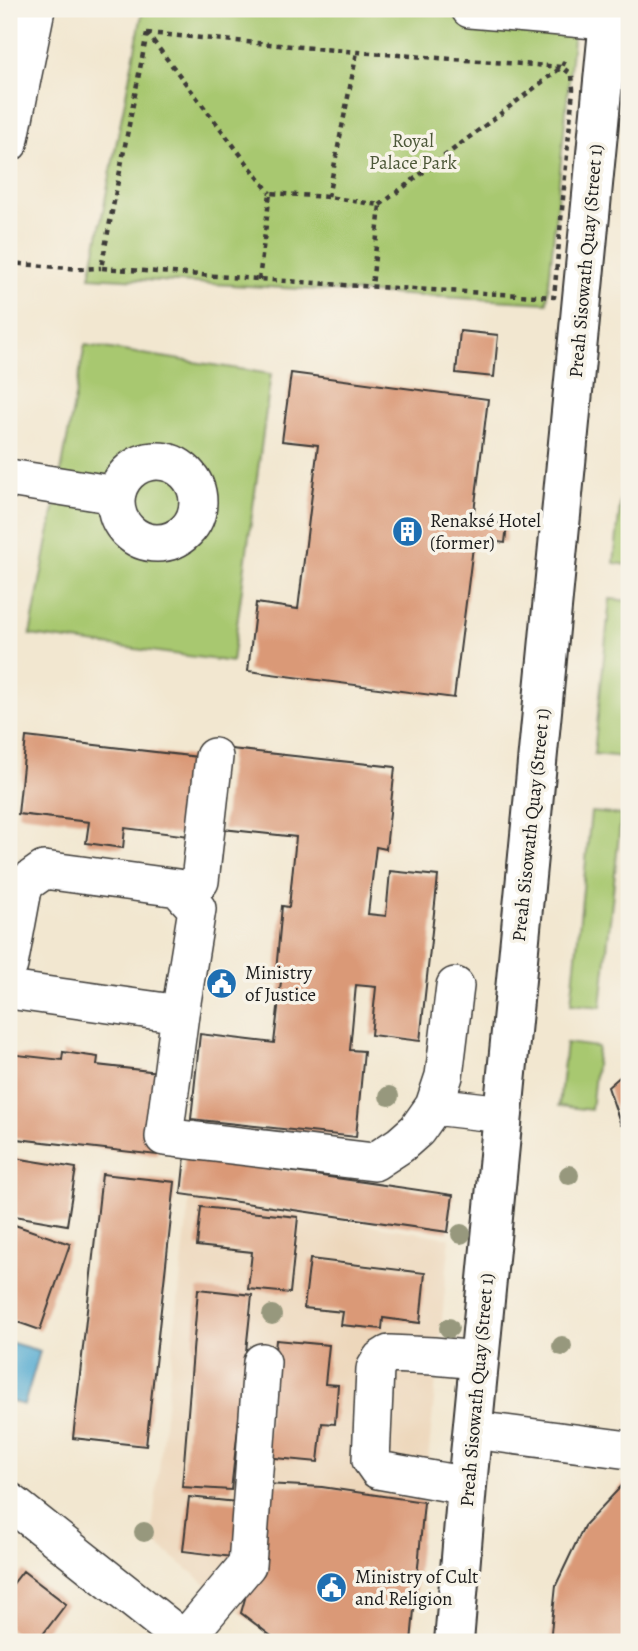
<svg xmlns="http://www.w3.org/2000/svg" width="638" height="1651" font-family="Alegreya,serif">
<rect width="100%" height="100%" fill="#f7f3e8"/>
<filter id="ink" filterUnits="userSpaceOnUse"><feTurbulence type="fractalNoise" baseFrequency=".0143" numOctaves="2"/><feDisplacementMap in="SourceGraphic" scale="14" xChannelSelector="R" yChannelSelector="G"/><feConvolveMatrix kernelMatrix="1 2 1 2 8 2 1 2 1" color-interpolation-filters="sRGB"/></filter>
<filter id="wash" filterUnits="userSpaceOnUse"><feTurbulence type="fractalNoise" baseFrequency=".00686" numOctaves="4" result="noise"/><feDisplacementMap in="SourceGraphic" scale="28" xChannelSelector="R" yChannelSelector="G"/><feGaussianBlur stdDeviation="1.57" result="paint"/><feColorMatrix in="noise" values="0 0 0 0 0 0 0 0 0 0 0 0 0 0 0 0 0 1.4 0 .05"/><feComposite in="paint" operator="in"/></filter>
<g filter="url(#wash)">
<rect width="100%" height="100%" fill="#f2e7d0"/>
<path fill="#edd7bb" d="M190,1195L450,1238L424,1502L322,1487L255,1562L241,1613L151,1539Z"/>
<path fill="#a8c870" stroke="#627246" stroke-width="2" d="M143,9H576L547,303L90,277Z
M85,345L271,374L232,662L30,635Z
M629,421V565L614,563Z
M610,599L629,601V709L624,757L594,754Z
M591,812L621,815L601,1007L571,1004Z
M566,1043L598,1047L591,1110L559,1106Z"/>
<path fill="#56acd2" stroke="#396477" stroke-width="2" d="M9,1342L40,1351L24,1405L9,1401Z"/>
<g id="blocks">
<path fill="#da9977" d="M460,331L498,335L494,377L456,373Z
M291,373L488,399L473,520L507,524L505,543L474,539L454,698L248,671L256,603L298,609L318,445L282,441Z
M26,737L198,757L189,836L125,828L123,848L86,843L89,822L18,814Z
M231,749L395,767L386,849L376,847L368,914L386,916L390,871L438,876L420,1041L371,1035L376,987L356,985L350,1050L364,1051L356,1137L191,1119L200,1034L274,1043L282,973L276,972L282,906L289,907L296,837L223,829Z
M63,1052L98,1057L97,1065L167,1073L157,1155L9,1138V1054L62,1060Z
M629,1069V1126L621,1125L608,1087Z
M185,1156L453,1195L448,1232L181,1194Z
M9,1157L76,1168L67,1225L9,1215Z
M102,1174L175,1182L146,1446L73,1438Z
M201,1207L298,1217L290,1293L248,1289L252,1252L197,1246Z
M9,1223L70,1244L40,1330L9,1319Z
M310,1259L425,1273L420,1323L383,1318L382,1329L341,1325L343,1312L304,1308Z
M198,1289L252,1295L244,1370L254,1411L240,1410L231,1490L182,1487Z
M276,1340L329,1345L325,1384L338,1385L335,1424L322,1423L318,1462L265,1457Z
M629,1478V1642H550L556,1585L584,1526Z
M265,1484L322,1487L424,1502L411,1642H279L241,1613L255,1562Z
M189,1497L246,1503L240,1558L183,1551Z
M23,1571L66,1604L37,1642H26L9,1629V1589Z"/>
</g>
</g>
<g filter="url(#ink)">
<use href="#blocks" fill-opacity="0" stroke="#3c3a37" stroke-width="2"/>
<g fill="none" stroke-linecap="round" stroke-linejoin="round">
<defs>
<path id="minor" d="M470,9L629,23
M9,143L36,9
M116 502a41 41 0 1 1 82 0a41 41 0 1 1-82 0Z
M9,478L116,495
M186,896L200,881L214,757
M9,965L24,884L44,870L178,888L197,909L180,1014L164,1137L374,1162L400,1145L417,1130L434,1106L503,1114
M9,990L180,1014
M434,1106L444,1076L455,986
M473,1430L629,1450
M467,1486L378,1470L371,1460L375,1369L381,1359L389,1354L433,1356L479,1360
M9,1501L187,1642
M184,1640L247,1565L262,1362"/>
<path id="major" d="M454,1642L467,1486L610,9"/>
</defs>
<use href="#minor" stroke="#3c3a37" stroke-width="40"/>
<use href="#major" stroke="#3c3a37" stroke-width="42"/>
<path stroke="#3c3a37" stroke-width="4.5" stroke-dasharray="5 5" stroke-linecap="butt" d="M147,33L357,52L562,67L572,75L573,89L554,297L344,285L101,268Z
M147,33L270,193
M328,197L357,52
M380,205L562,67L566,58
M9,263L81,269L101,268
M259,280L270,193L328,197L380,205L372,287"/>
<use href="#minor" stroke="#fff" stroke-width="37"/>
<use href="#major" stroke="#fff" stroke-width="38"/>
</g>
<g fill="#97987d">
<circle cx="389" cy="1096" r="10"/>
<circle cx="569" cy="1175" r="10"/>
<circle cx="461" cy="1234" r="10"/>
<circle cx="272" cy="1315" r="10"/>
<circle cx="449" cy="1328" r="10"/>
<circle cx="562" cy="1346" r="10"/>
<circle cx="144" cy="1532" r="10"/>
</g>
</g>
<defs>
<symbol id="building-disc" viewBox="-11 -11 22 22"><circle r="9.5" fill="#1f6fb2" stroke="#f7f3e8"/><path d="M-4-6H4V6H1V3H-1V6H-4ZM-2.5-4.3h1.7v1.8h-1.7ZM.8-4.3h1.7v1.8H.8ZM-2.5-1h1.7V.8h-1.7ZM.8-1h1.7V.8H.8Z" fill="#fff"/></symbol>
<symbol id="civic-disc" viewBox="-11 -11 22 22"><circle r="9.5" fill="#1f6fb2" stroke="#f7f3e8"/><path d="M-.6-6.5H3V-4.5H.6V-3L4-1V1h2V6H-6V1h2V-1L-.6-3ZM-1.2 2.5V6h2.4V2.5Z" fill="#fff"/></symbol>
</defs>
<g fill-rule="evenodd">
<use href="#building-disc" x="390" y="514" width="35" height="35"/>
<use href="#civic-disc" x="204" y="966" width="35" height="35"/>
<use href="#civic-disc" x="314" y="1570" width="35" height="35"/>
</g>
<g text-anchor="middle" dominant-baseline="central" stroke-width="7" stroke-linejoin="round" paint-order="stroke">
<g font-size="19" fill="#4d5839" stroke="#f7f3e8">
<text x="413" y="141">Royal<tspan x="413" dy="22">Palace Park</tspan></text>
</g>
<g font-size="19" fill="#1c1c1c" stroke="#f7f3e8">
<text transform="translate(586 261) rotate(-85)">Preah Sisowath Quay (Street 1)</text>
<text transform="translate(531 825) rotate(-84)">Preah Sisowath Quay (Street 1)</text>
<text transform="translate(477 1390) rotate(-85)">Preah Sisowath Quay (Street 1)</text>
</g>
<g font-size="19" fill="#1c1c1c" stroke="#f7f3e8" text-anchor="start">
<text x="430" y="521">Renaksé Hotel<tspan x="430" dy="22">(former)</tspan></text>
<text x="245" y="973">Ministry<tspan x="245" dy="22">of Justice</tspan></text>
<text x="355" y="1577">Ministry of Cult<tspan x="355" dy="22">and Religion</tspan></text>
</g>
</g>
<rect width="638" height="1651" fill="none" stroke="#f7f3e8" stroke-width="35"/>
</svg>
